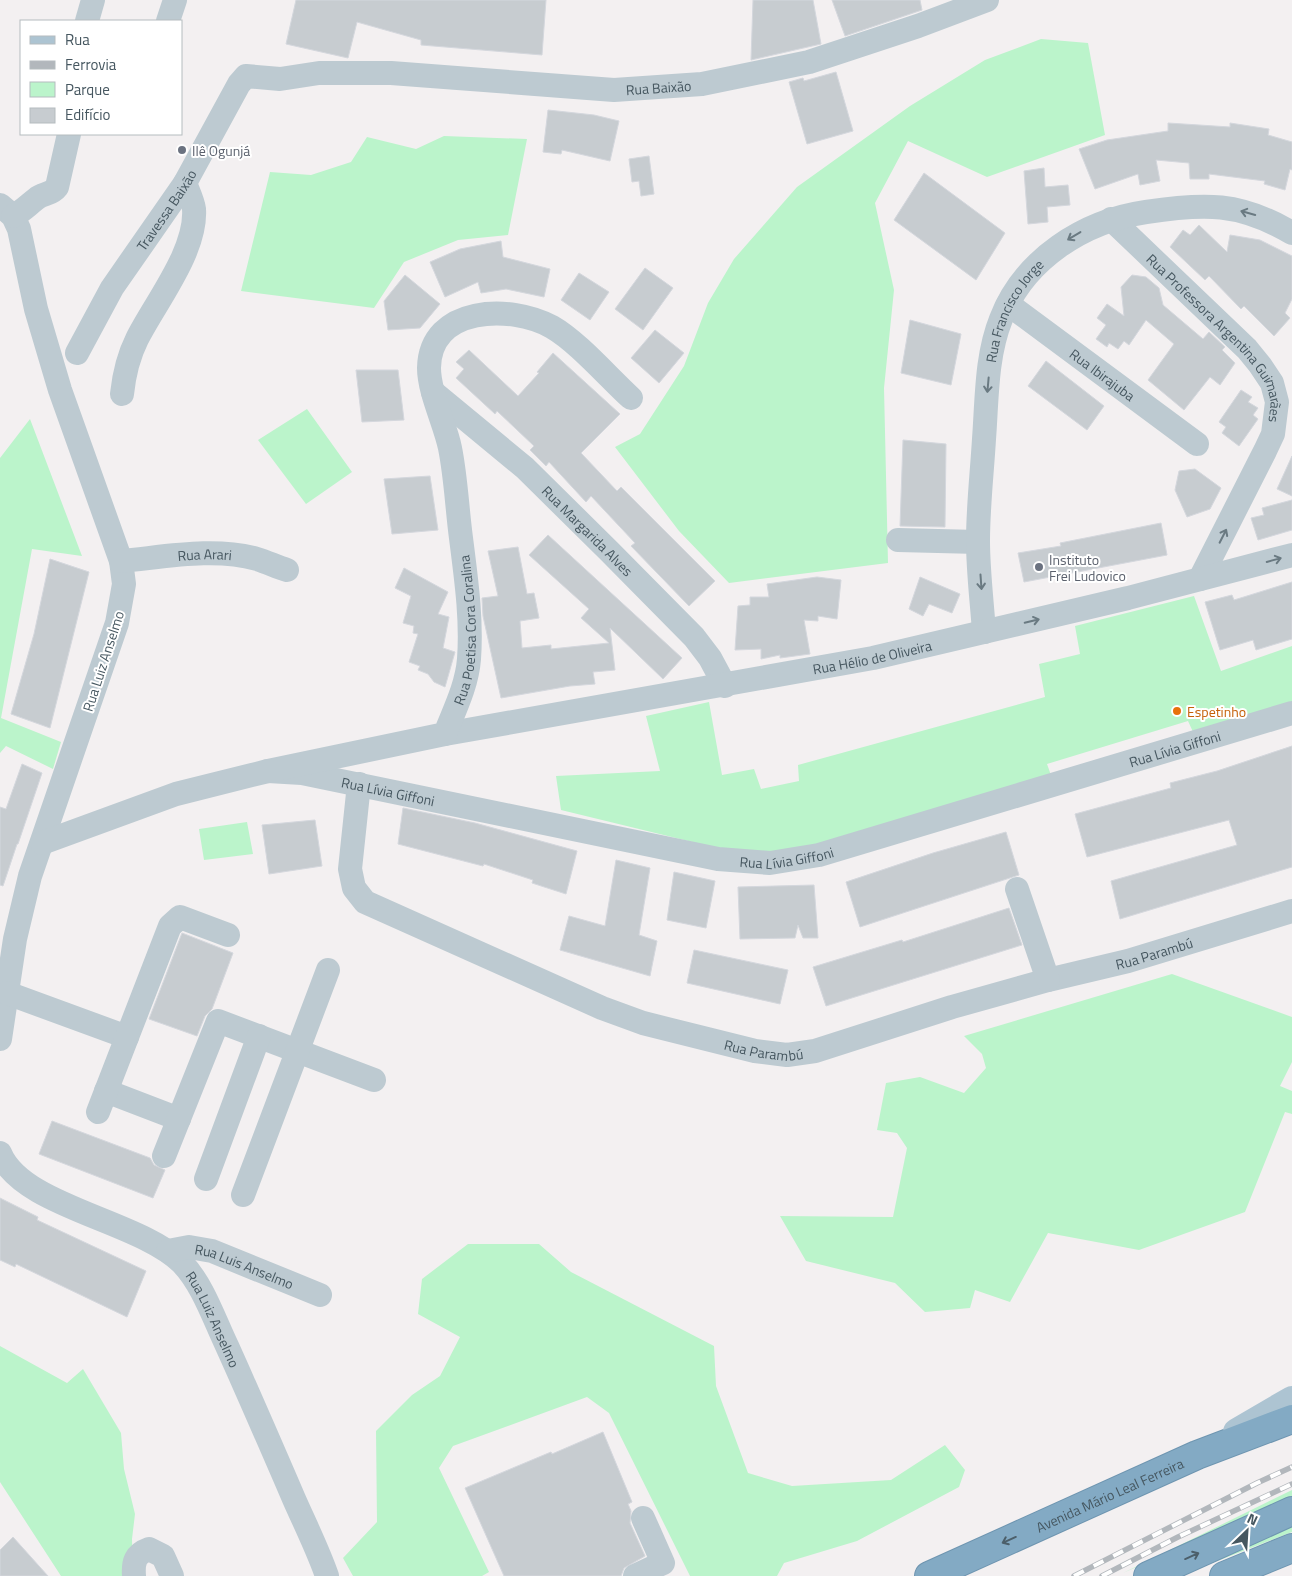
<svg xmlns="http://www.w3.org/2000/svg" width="1292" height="1576" font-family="'Titillium Web',sans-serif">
<rect width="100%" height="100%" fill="#f3f0f1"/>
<path fill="#bbf4cb" d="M1041,39L1088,43L1105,135L987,177L908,141L875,203L894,290L884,388L888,563L729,583L679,531L615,447L640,434L684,366L708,303L734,259L797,187L910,106L985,60Z
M444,136L527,139L508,235L458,240L404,262L374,308L241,291L270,172L311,175L351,162L367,137L416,149Z
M307,409L352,472L306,504L258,440Z
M30,419L82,556L32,549L1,718L61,742L53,769L6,746L0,753V458Z
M1194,596L1221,671L1292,646V706L1194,734L1188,721L1047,764L1052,778L786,854L717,848L561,810L556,776L660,771L646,716L709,702L722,775L754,769L761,789L799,781L798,765L1045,697L1039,664L1080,654L1075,626Z
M247,822L253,854L204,860L199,829Z
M1172,974L1292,1017V1062L1280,1086L1292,1091V1114L1285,1112L1245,1212L1139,1250L1048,1233L1010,1302L975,1290L970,1308L925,1312L895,1283L806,1261L780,1216L893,1217L907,1148L897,1133L877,1130L886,1083L920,1077L964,1093L986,1068L982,1054L964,1036Z
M468,1244H539L571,1272L714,1346L716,1386L748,1473L792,1486L891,1480L945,1445L965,1470L959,1487L857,1541L784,1563L777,1576H690L609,1413L587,1397L453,1446L439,1468L489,1572L482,1576H353L343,1558L377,1522L376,1431L412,1395L440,1376L460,1337L418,1314L422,1279Z
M0,1346L67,1383L83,1369L121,1433L124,1469L135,1514L132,1539L133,1576H61L0,1482Z
M1292,1490V1498L1123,1573Z
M1292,1524V1532L1189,1572Z"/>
<path fill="#c7ccd0" stroke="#d4d7dd" d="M296,0H546L542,55L421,45V40L357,22L348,58L286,44Z
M753,0H813L821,44L751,60Z
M832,0H920L922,10L845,36Z
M836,72L853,131L807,144L789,82L803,78L804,81Z
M548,110L594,115L619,121L610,161L562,150L561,154L543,152Z
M1168,123L1230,127V123L1269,129L1268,135L1292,142V170L1290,169L1285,190L1264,184L1265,181L1209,174V179H1190L1189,163L1156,160L1160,181L1140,185L1138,174L1095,189L1079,149L1107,140L1168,131Z
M649,156L654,194L641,196L639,181L632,182L629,159Z
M1044,168L1045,187L1068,185L1070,205L1047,207L1048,222L1028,224L1024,171Z
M924,173L1005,233L976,280L894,220Z
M1199,225L1227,252L1230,235L1260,240L1292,256V299L1285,313L1290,318L1274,336L1244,306L1241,309L1209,276L1205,280L1170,247L1183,230L1190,235Z
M501,241L503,257L550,269L544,297L506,289L481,293L478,282L445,297L430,262L460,249Z
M645,268L673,288L643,330L615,309Z
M579,273L609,292L590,320L561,300Z
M405,275L440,304L420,328L388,330L384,301Z
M1132,275L1146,277L1159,288L1163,305L1203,339L1209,332L1225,347L1222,350L1235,363L1220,385L1210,377L1184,410L1148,380L1174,344L1146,320L1129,345L1124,341L1118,349L1109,343L1107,347L1096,339L1106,325L1097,318L1107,304L1124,316L1121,287Z
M910,320L961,334L951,385L901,373Z
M655,330L684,353L659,383L631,358Z
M469,350L518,396L539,373L537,372L553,353L620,414L581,453L617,491L621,487L715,581L689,606L631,546L635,543L591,496L586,502L549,462L546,466L530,450L534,446L497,411L495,414L456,378L464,369L456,362Z
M1046,361L1104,406L1087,430L1028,386Z
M356,370H398L404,420L362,422Z
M1241,390L1252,397L1248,402L1258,408L1253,415L1258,419L1239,446L1222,433L1226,427L1219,422Z
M903,440L946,444L945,527L900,526Z
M1292,456V496L1277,489Z
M1195,469L1221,488L1210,509L1187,517L1175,490L1179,471Z
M430,476L438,530L392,534L384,479Z
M1292,500V530L1258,540L1251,518L1264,515L1262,508Z
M1161,523L1167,555L1024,582L1018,553L1061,546L1060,543Z
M548,535L682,658L663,679L610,628L615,670L593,672L595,684L570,686L501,698L483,616L482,598L498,596L488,551L518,547L527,594L534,593L539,618L520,621L522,648L551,645V649L609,643L581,618L589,609L529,555Z
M50,559L89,572L50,728L11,714L34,634Z
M404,568L448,592L438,614L449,617L443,648L455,652L445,687L434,682L428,674L418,670L420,666L409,662L418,634L413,633L414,626L403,623L411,596L395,588Z
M817,577L841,580L837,619L818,616V621L804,620L810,654L780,658V655L761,659V649L735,650L738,606L750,605V597H769L767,584Z
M920,577L960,594L952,613L929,604L923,616L909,609Z
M1292,582V639L1256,650L1253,640L1220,650L1205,602L1232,595L1234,600Z
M1292,746V867L1120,919L1111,881L1237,845L1229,820L1087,857L1075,814L1171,788L1170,783L1217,771Z
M22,764L42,773L18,844H17L3,886L0,885V807L6,809Z
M403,808L475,823L577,851L566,894L532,883L533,880L484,864L483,866L398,844Z
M315,820L322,866L269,874L262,825Z
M1006,832L1019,875L860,927L846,882L933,853Z
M616,860L650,868L639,935L657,941L650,976L560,950L569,916L605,926Z
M674,872L715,881L706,928L667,920Z
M814,885L818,938H803L798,925L795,938L740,939L738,887Z
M1009,908L1022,945L826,1006L813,967L902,940L903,942Z
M182,933L233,953L212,1009L205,1016L197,1036L149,1019Z
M694,950L788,970L780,1004L687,983Z
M52,1121L150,1158L154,1165L165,1170L153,1198L39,1154Z
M0,1198L38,1217L37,1220L146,1271L127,1317L16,1264L15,1267L0,1260Z
M603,1432L632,1502L628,1504L631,1511L630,1523L645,1556L624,1568L621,1576H504L465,1488L551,1452L552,1454Z
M13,1537L48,1576H0V1550Z"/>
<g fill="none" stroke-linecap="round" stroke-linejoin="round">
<defs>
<g id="highway">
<path id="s13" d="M929,1576L1197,1455L1292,1419"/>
<path d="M1148,1576L1292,1511"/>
<path d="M1224,1576L1292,1548"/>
</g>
</defs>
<use href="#highway" stroke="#6e95b0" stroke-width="30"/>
<g stroke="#bdcad1" stroke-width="24">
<path d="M87,21L93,0"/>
<path d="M168,21L175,0"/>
<path d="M0,205L13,216L19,229L36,309L60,390L121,561L124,584L117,623L30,876L15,939L0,1039"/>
<path d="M13,216C23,211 28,205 36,199C43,193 51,195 57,187L69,134"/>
<path id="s1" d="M1111,219L1247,349L1260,365L1272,383L1277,402L1273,434L1265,451L1200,579"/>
<path id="s2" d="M1008,304L1197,444"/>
<path id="s3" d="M77,353L112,288L185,183L239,84L246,76L280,79L319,73H391L614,90L702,84L809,62L918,26L987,0"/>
<path id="s4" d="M433,392L525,468L609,551L694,637L710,658L725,686"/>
<path d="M122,394C124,375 128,357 137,339C155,303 197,251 194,209C193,201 188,191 185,183"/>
<path d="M898,540L978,542"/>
<path id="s5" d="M121,561C165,557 214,547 257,559C267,562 277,567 287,570"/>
<path id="s6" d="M984,632C982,602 978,571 978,541C978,507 982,473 984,439C987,400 986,356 1001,319C1024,259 1084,221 1146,212C1204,203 1240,202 1292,233"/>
<path id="s7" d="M445,734L873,658L1128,598L1292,555"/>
<path id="s8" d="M268,771L302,773L718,859L770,863L819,855L1292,713"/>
<path id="s9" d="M359,784L350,869L354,888L365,902L602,1008L643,1023L755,1051L787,1055L815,1051L952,1007L1048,980L1128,961L1292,911"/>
<path id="s10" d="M42,843L176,794L268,771L445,734C455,709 467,685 469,659C472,619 466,578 461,538C457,508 456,478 450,448C445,424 429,392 429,368C430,306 511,304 552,327C578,342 608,377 631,398"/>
<path d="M1017,889L1048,980"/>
<path d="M7,993L127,1037"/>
<path d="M106,1091L179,1119"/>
<path d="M98,1112L170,926L180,917L228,935"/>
<path id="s11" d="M0,1153C22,1207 138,1220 182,1263C203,1285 214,1319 227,1346C250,1397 272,1448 294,1499C305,1524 318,1550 327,1576"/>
<path d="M164,1156L218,1021L374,1080"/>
<path d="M206,1179L259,1036"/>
<path d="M243,1195L328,970"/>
<path id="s12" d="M168,1251L189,1247L212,1251L320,1295"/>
<path d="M134,1576C133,1562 135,1554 149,1549L163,1556L172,1576"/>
<path d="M635,1576L663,1563L643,1518"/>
</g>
<path stroke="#adc4d2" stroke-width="28" d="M1237,1432L1292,1400"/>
<use href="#highway" stroke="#83aac4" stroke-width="28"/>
<defs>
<path id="rail" d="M1074,1576L1257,1483L1292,1467
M1102,1576L1178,1537L1292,1484"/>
</defs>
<use href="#rail" stroke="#b2b7bc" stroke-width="5.5"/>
<use href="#rail" stroke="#fff" stroke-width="4" stroke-dasharray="11" stroke-linecap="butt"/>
</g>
<defs><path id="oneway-shaft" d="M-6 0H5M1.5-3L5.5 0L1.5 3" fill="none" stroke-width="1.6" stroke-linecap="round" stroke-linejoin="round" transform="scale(1.25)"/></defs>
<g stroke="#6a7a82">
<use href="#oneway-shaft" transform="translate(1248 213) rotate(-164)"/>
<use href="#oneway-shaft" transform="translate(1074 236) rotate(149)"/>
<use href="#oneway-shaft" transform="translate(988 385) rotate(95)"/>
<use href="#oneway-shaft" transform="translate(1223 536) rotate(-63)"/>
<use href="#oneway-shaft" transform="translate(1274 560) rotate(-15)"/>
<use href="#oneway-shaft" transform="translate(981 582) rotate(86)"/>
<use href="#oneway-shaft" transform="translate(1032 621) rotate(-13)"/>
</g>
<g stroke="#4c5f6a">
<use href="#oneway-shaft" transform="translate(1009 1540) rotate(156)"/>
<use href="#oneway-shaft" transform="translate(1192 1556) rotate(-24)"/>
</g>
<g fill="#6b7280" stroke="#fff" stroke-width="2">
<circle cx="182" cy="150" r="5"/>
<circle cx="1039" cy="567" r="5"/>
</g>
<circle fill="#e8710a" stroke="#fff" stroke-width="2" cx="1177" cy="711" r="5"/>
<g text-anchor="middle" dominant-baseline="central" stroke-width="4" stroke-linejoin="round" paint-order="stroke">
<g font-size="14" fill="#465760" stroke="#fff">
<text stroke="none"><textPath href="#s3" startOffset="739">Rua Baixão</textPath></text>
<text stroke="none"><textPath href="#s3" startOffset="169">Travessa Baixão</textPath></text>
<text stroke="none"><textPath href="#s6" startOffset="328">Rua Francisco Jorge</textPath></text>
<text stroke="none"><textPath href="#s1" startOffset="162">Rua Professora Argentina Guimarães</textPath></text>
<text stroke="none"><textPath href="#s2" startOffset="118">Rua Ibirajuba</textPath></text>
<text stroke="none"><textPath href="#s4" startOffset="208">Rua Margarida Alves</textPath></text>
<text stroke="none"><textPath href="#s5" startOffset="84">Rua Arari</textPath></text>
<text stroke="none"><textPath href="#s10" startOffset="526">Rua Poetisa Cora Coralina</textPath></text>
<text stroke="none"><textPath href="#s7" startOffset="434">Rua Hélio de Oliveira</textPath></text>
<text transform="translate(103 661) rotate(-72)">Rua Luiz Anselmo</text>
<text stroke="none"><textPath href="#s8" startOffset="932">Rua Lívia Giffoni</textPath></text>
<text stroke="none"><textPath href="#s8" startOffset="122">Rua Lívia Giffoni</textPath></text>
<text stroke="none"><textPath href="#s8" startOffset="528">Rua Lívia Giffoni</textPath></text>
<text stroke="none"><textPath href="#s9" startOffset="955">Rua Parambú</textPath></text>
<text stroke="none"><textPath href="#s9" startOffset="550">Rua Parambú</textPath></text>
<text stroke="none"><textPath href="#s12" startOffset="80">Rua Luis Anselmo</textPath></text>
<text stroke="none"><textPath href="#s11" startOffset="281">Rua Luiz Anselmo</textPath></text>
<text stroke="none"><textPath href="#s13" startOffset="198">Avenida Mário Leal Ferreira</textPath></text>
</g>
<g font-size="14" fill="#5b616d" stroke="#fff" text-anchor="start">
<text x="192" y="150">Ilê Ogunjá</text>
<text x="1049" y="559">Instituto<tspan x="1049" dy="16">Frei Ludovico</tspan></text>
</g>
<g font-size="14" fill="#c56008" stroke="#fff" text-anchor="start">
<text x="1187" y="711">Espetinho</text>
</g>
</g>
<rect x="20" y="20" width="162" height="115" fill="#ffffff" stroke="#b5bcbf"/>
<rect x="30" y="36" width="25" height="8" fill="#adc4d2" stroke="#b5bcbf"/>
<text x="65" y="45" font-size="15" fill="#465760">Rua</text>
<rect x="30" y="61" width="25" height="8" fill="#b2b7bc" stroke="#b5bcbf"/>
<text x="65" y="70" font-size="15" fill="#465760">Ferrovia</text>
<rect x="30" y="82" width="25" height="15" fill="#bbf4cb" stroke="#b5bcbf"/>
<text x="65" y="95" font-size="15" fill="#465760">Parque</text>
<rect x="30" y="108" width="25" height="15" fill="#c7ccd0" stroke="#b5bcbf"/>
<text x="65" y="120" font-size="15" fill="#465760">Edifício</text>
<g transform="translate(1247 1531) rotate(25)" stroke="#ffffff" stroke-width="4" paint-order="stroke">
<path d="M0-4L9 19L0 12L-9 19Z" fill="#465760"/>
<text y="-8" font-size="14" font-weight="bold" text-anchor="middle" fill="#465760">N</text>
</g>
</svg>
